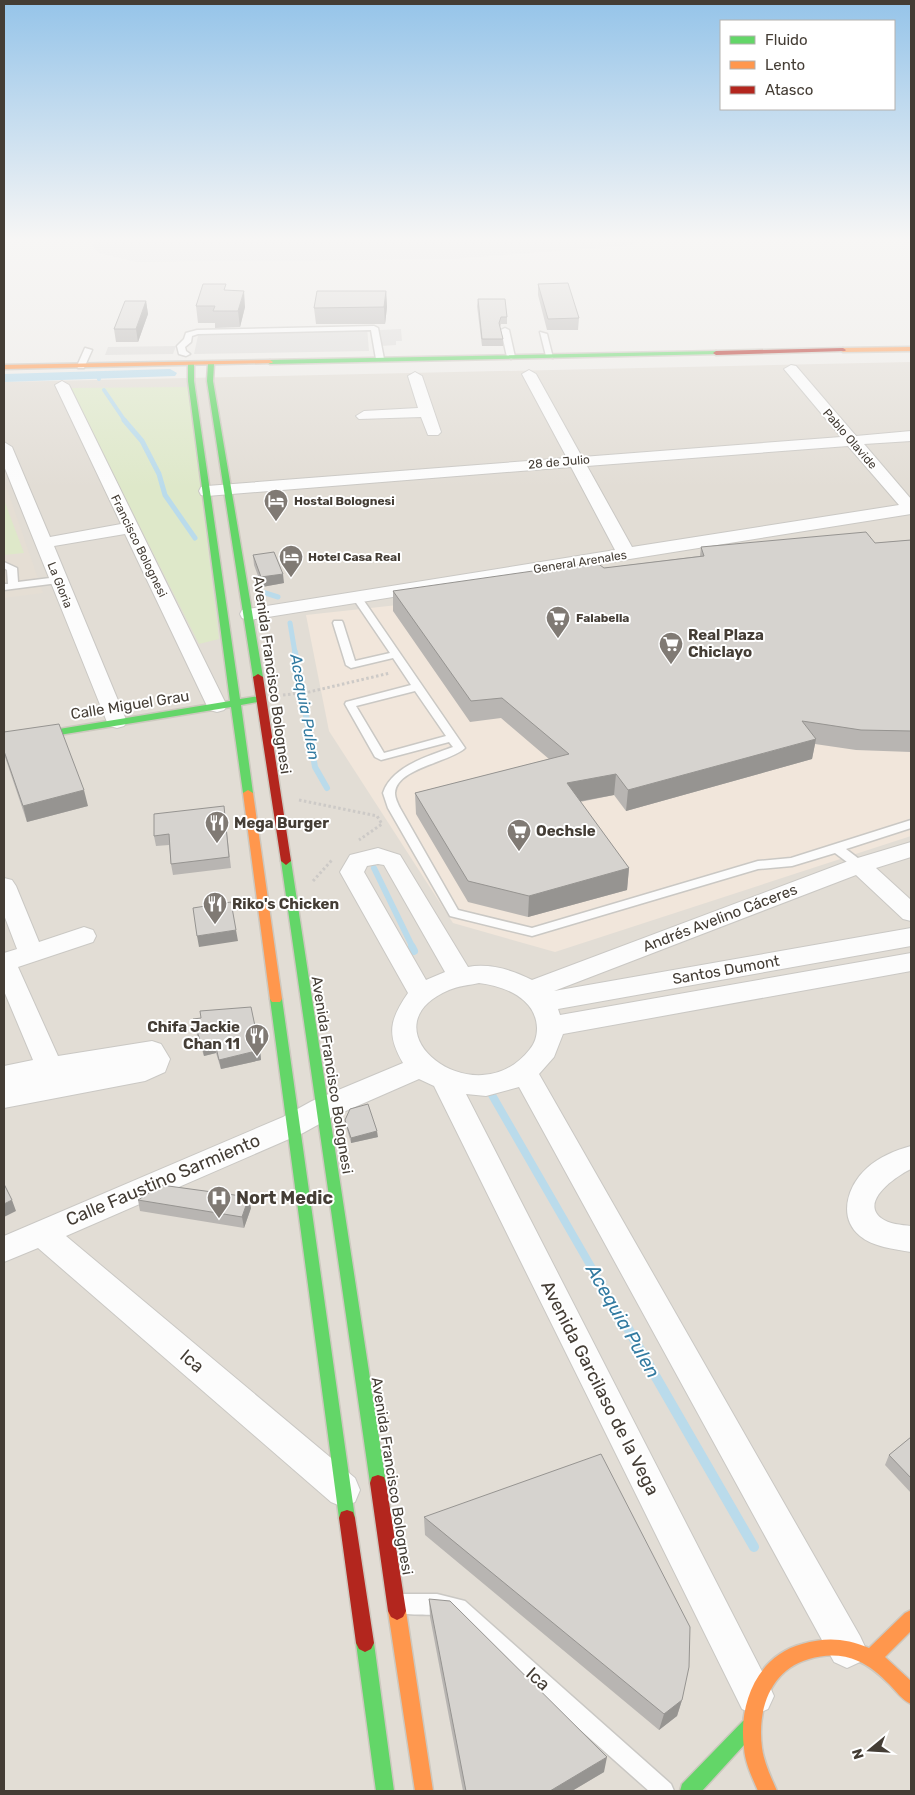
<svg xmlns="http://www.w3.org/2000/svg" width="915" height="1795" font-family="Rubik,sans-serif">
<rect width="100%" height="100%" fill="#eeece8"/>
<path fill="#e2ddd5" d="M911,362V1791H4V382Z"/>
<path fill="#f1e6db" d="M911,549V836L555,952L453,923L329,731L306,615Z"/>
<path fill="#e5ded4" d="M4,480L43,593L4,598Z"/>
<path fill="#dee8c9" d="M188,387L219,639L199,644L70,388Z
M4,500L24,553L4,555Z"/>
<path fill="#dddbd8" d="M367,327L369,351L194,354L199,331Z
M401,329L402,341H396V345L381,346L380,330Z
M176,346L173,354L105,355L108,347Z"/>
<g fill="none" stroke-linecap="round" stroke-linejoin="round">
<path stroke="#badbeb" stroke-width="4" d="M98,376L99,379
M104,390L125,421"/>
<path stroke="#badbeb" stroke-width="5" d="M124,420L142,441L159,474L165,495L195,538
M259,591L278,597
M290,623L295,653"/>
<path stroke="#badbeb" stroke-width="6" d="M295,652L315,767L327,788
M374,868L413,948"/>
<path stroke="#badbeb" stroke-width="8" d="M412,947L414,951
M492,1095L623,1322"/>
<path stroke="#badbeb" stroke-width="10" d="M623,1320L754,1547"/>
<path fill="#badbeb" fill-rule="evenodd" d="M170,369L177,373L175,376L4,382V374Z"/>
<path fill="#e3e2e0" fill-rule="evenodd" d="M107,237L136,242L637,237L632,244L621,246L453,259L136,262L98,253L93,246L98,239Z"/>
<defs>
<path id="lane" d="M374,326L378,328L384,359L380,361L376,359L371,330L198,334L192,336L191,342L185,347L186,351L190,354L186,356L179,354L177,346L184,339L186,333L197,330Z
M505,328L509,330L515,357L511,359L507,357L501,330Z
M540,332L547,334L553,358L546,356Z
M85,348L92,350L84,368H78L77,366Z
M4,562L17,568L18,582L58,577L63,580L58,583L4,590V584H8L7,570L4,568Z
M357,594L360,595L465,748C451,762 396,768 395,793C395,798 398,804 400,808L458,910L532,928L758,861L791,858L911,820V828L846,849L863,862L865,865L863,868H855L835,853L792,866L758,869L532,936L450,916L388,808L383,793C392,766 429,756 453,747L449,742L381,760L375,757L345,704L346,702L411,685L393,658L351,668L346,665L333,623L334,621H342L343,623L355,661L390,653L352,597ZM415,691L446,736L384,753L356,706Z
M401,1594H437L465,1601L671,1784L674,1791H649L453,1617C435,1613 409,1617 394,1611L391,1604L394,1597Z"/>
<path id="street" d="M791,365L796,366L856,436L911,431V441L864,444L911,499V514L249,620L242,618L240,614L242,610L615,550L571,467L207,496L201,495L199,491L201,487L207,486L567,458L522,374L529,370L536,374L582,457L841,437L784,369ZM848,446L899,505L632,547L587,466Z
M415,372L422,376L441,432L438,435H428L421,417L359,419L356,416L364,411L418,408L408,376Z
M62,381L69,385L227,706L224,710L217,712L210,710L207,706L125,534L54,546L127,722L124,726L117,728L110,726L107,722L4,466V442L12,447L50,537L121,524L55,385Z
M911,842V857L876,868L911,900V921L903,919L856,875L554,991L911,928V946L558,1009L560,1015L911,953V971L563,1034L554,1057L539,1074L860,1636L866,1649L860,1662L847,1668L834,1662L519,1087L486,1096L466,1094L768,1683L774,1696L768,1709L755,1715L742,1709L434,1086L419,1079L332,1117L303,1133L66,1236L355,1478L360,1490L355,1502L343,1507L331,1502L38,1248L4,1262V1236L283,1117L312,1101L403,1063C386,1034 390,1019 408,993L340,872L350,855L378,848L400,855L468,967C489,963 513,970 532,980L851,860ZM378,864L384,865L445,972L426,980L364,872L367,866ZM479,983C504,986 536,998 537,1028C537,1036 535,1043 530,1049C475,1120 360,1028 449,990C458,986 470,985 479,983Z
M4,878L12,880L16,886L39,942L84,927L93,930L96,936L93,942L18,967L58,1056L152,1041L161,1044L170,1059L165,1072L145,1081L4,1108V1066L33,1060L4,991V953L17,949L4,915Z
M911,1146V1169C898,1175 859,1201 881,1218C889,1224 901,1225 911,1226V1252C894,1249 873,1247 860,1236C837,1217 848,1185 867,1168C879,1157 896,1150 911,1146Z"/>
<path id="fast" d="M716,351L718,352V354L270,364L267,362L270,360Z
M191,362L194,364V381L240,699L260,696L265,699L263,701L241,705L253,793L248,796L243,793L231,707L4,744V738L230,701L188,381V364Z
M211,362L214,364L213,381L263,677L258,680L253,677L207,381L208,364Z
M286,857L291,861L386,1483L384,1489L378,1491L372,1489L370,1483L281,861Z
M276,995L280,996L282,999L355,1518L353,1524L347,1526L341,1524L339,1518L270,999L272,996Z
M365,1634L371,1637L374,1643L394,1791H376L356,1643L359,1637Z
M749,1718L755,1721L758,1727L755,1733L702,1791H680L682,1784L743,1721Z"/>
<path id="slow" d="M911,347V351L843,352L840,350L843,348Z
M270,360L273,362L272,363L4,369V365Z
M248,790L253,793L282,999L280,1002H272L270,999L243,793Z
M397,1602L403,1605L406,1611L433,1791H415L388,1611L391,1605Z
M911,1610V1631L885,1657L911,1681V1704C902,1700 896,1691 889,1684C880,1675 870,1666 858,1661C843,1654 825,1654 809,1659C770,1670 757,1710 762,1748C764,1763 771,1777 777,1791H758C752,1777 745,1763 744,1748C738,1704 757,1656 802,1644C826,1637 845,1638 869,1648L905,1613Z"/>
<path id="jam" d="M843,348L846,350L845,351L716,355L713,353L716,351Z
M258,674L263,677L291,861L286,865L281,861L253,677Z
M378,1475L384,1477L386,1483L406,1611L403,1617L397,1620L391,1617L388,1611L370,1483L372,1477Z
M347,1510L353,1512L355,1518L374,1643L371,1649L365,1652L359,1649L356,1643L339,1518L341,1512Z"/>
</defs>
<use href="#lane" stroke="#cac8c4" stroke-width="3"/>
<use href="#street" stroke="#cac8c4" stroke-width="2"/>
<use href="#fast" stroke="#cdc8bf" stroke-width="3"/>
<use href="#slow" stroke="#cdc8bf" stroke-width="3"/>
<use href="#jam" stroke="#cdc8bf" stroke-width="3"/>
<path stroke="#cdcac7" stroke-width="3" stroke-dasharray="2.5 2.5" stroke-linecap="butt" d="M283,695L309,692L390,673
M299,800L377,816L382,824L359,840
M313,881L332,860"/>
<use href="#lane" fill="#fcfcfc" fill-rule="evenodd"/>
<use href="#street" fill="#fcfcfc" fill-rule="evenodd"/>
<use href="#fast" fill="#63d668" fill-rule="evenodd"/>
<use href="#slow" fill="#ff974d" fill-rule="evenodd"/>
<use href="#jam" fill="#b3261e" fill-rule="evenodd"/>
</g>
<path fill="#b8b5b2" d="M538,284L579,318L578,330H547L538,295Z
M226,290L245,307L240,327L215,328V323H198L196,306Z
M386,291L387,307L385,324H316L314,308Z
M478,299L507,317V324H501L500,327L503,339V346H482L477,306Z
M146,301L148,314L138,342H116L114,329Z
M911,540V752L856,750L815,744L812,759L626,811L614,795L580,802L629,868L627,890L528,917L468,902L416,814L415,793L549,759L501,718L470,722L393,611V591L604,568L700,556L701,547L875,543Z
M253,555L284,583L262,587L254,565Z
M4,732L88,806L27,822L4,754Z
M225,816L231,868L173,875L171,864L169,845L156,846L154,836Z
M193,1019L260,1050L261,1060L221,1069L216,1053L204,1056L195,1029Z
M345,1120L378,1137L351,1143L346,1126Z
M138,1200L251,1208L244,1228L140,1211Z
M911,1437V1493L885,1465L889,1455Z
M424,1517L682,1700L677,1716L659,1730L425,1535Z
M429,1599L604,1772L572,1791H463L430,1617Z"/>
<path fill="#969491" d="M244,291L245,307L240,327L238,311Z
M386,291L387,307L385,324L384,307Z
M146,301L148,314L138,342L136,329Z
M283,574L284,583L262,587L261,577Z
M816,739L812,759L626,811L628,790Z
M616,774L614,795L565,804L567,783Z
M84,790L88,806L27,822L23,806Z
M629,868L627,890L528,917L529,896Z
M236,930L238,941L199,947L197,936Z
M215,1043L216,1053L204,1056L202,1046Z
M260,1050L261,1060L221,1069L219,1060Z
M377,1131L378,1137L351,1143V1138Z
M249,1197L251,1208L244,1228L242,1217Z
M12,1200L16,1211L4,1217V1204Z
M682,1700L677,1716L659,1730L664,1714Z
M607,1757L604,1772L572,1791H550Z"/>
<path fill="#d6d3cf" stroke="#969491" d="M568,283L579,318L548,319L538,284Z
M203,284H226L224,290L244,291L238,311H213L215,306H196Z
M317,291H386L384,307L314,308Z
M478,299H505L507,317H501L499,323L503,339H482Z
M125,301H146L136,329H114Z
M866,532L875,543L911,540V731L861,730L802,721L816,739L628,790L616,774L567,783L629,868L529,896L468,881L415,793L569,754L502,698L471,701L393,591L596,562L604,568L704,556L701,547Z
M274,552L283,574L261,577L253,555Z
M59,724L84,790L23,806L4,751V732Z
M224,806L229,857L171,864L169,834L154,836V814Z
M231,902L236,930L197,936L193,908Z
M251,1007L260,1050L219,1060L215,1043L202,1046L193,1019L201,1018L200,1011Z
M368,1104L377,1131L351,1138L345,1120L350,1109Z
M4,1184L12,1200L4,1204Z
M161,1185L249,1197L242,1217L138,1200Z
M911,1437V1478L889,1455Z
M601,1454L690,1627L689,1667L682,1700L664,1714L424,1517Z
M429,1599L450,1601L607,1757L550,1791H466Z"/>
<linearGradient id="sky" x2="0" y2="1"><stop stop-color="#95c4e9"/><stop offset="0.49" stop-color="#f7f6f5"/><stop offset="1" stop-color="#f7f6f5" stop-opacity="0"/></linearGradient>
<rect width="915" height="488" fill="url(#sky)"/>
<defs>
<symbol id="hotel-pin" viewBox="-11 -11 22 30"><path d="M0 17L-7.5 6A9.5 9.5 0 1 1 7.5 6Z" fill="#807a74" stroke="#fff"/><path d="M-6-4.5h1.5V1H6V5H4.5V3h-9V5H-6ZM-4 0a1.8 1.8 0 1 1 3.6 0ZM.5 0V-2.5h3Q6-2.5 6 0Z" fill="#fff"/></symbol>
<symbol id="supermarket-pin" viewBox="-11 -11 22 30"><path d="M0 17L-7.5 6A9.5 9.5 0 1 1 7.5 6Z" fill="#807a74" stroke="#fff"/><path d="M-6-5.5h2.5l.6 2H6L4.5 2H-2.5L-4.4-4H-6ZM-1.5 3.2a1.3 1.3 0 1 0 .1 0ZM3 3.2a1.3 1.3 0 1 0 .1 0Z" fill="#fff"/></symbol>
<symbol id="restaurant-pin" viewBox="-11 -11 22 30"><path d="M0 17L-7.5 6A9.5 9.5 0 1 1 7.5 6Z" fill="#807a74" stroke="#fff"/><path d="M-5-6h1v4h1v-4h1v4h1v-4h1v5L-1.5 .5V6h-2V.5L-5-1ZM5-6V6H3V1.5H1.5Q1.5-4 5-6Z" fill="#fff"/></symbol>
<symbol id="hospital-pin" viewBox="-11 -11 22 30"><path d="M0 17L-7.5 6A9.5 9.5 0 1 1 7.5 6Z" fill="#807a74" stroke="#fff"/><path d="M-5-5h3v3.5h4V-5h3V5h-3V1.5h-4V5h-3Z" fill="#fff"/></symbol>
</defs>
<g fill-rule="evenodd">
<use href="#hotel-pin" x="262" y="487" width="28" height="38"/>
<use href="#hotel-pin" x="277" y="543" width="28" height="38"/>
<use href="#supermarket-pin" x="544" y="604" width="28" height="38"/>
<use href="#supermarket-pin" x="657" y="630" width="28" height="38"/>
<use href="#restaurant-pin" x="203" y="809" width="28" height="38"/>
<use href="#supermarket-pin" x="505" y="817" width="28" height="38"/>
<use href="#restaurant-pin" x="201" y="890" width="28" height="38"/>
<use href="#restaurant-pin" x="243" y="1022" width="28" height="38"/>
<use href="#hospital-pin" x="205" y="1184" width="28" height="38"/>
</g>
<g text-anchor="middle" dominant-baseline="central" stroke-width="4" stroke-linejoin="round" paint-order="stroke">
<g font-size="12" fill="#443d35" stroke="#fff">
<text transform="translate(850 439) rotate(49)">Pablo Olavide</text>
<text transform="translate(559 462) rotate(-5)">28 de Julio</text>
<text transform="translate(139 546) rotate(64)">Francisco Bolognesi</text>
<text transform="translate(580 562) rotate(-9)">General Arenales</text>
<text transform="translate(60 585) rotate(68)">La Gloria</text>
</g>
<g font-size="12" font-weight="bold" fill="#443d35" stroke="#fff" text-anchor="start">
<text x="294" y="501">Hostal Bolognesi</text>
<text x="308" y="557">Hotel Casa Real</text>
<text x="576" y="618">Falabella</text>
</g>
<g font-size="15" font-weight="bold" fill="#443d35" stroke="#fff" text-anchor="start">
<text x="688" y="635">Real Plaza<tspan x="688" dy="17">Chiclayo</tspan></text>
<text x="234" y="823">Mega Burger</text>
<text x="536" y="831">Oechsle</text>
<text x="232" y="904">Riko's Chicken</text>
<text x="240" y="1027" text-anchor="end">Chifa Jackie<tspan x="240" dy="17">Chan 11</tspan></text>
</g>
<g font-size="15" fill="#443d35" stroke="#fff">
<text transform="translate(272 675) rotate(82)">Avenida Francisco Bolognesi</text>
<text transform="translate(130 705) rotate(-9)">Calle Miguel Grau</text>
<text transform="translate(720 918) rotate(-21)">Andrés Avelino Cáceres</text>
<text transform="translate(726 970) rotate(-10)">Santos Dumont</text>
<text transform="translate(332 1075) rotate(81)">Avenida Francisco Bolognesi</text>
<text transform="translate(392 1476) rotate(81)">Avenida Francisco Bolognesi</text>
</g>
<g font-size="16" font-style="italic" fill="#337ba1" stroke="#fff">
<text transform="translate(305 707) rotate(80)">Acequia Pulen</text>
</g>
<g font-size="18" fill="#443d35" stroke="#fff">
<text transform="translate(163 1180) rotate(-23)">Calle Faustino Sarmiento</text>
<text transform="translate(192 1361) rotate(40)">Ica</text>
<text transform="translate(600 1388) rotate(63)">Avenida Garcilaso de la Vega</text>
<text transform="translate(538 1679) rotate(42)">Ica</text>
</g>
<g font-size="18" font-weight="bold" fill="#443d35" stroke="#fff" text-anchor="start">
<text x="236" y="1198">Nort Medic</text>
</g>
<g font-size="19" font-style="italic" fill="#337ba1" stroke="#fff">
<text transform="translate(623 1321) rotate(60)">Acequia Pulen</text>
</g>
</g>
<rect width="915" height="1795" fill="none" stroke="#443d35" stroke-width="10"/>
<rect x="720" y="20" width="175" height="90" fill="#ffffff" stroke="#b4b1ae"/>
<rect x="730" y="36" width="25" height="8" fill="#63d668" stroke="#b4b1ae"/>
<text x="765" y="45" font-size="15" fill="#443d35">Fluido</text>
<rect x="730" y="61" width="25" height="8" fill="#ff974d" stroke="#b4b1ae"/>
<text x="765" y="70" font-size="15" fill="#443d35">Lento</text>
<rect x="730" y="86" width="25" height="8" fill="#b3261e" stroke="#b4b1ae"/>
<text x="765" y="95" font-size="15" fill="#443d35">Atasco</text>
<g transform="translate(870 1750) rotate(252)" stroke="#ffffff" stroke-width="4" paint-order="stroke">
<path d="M0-4L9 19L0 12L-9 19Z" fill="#443d35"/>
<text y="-8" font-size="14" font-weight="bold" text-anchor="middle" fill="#443d35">N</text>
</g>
</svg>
